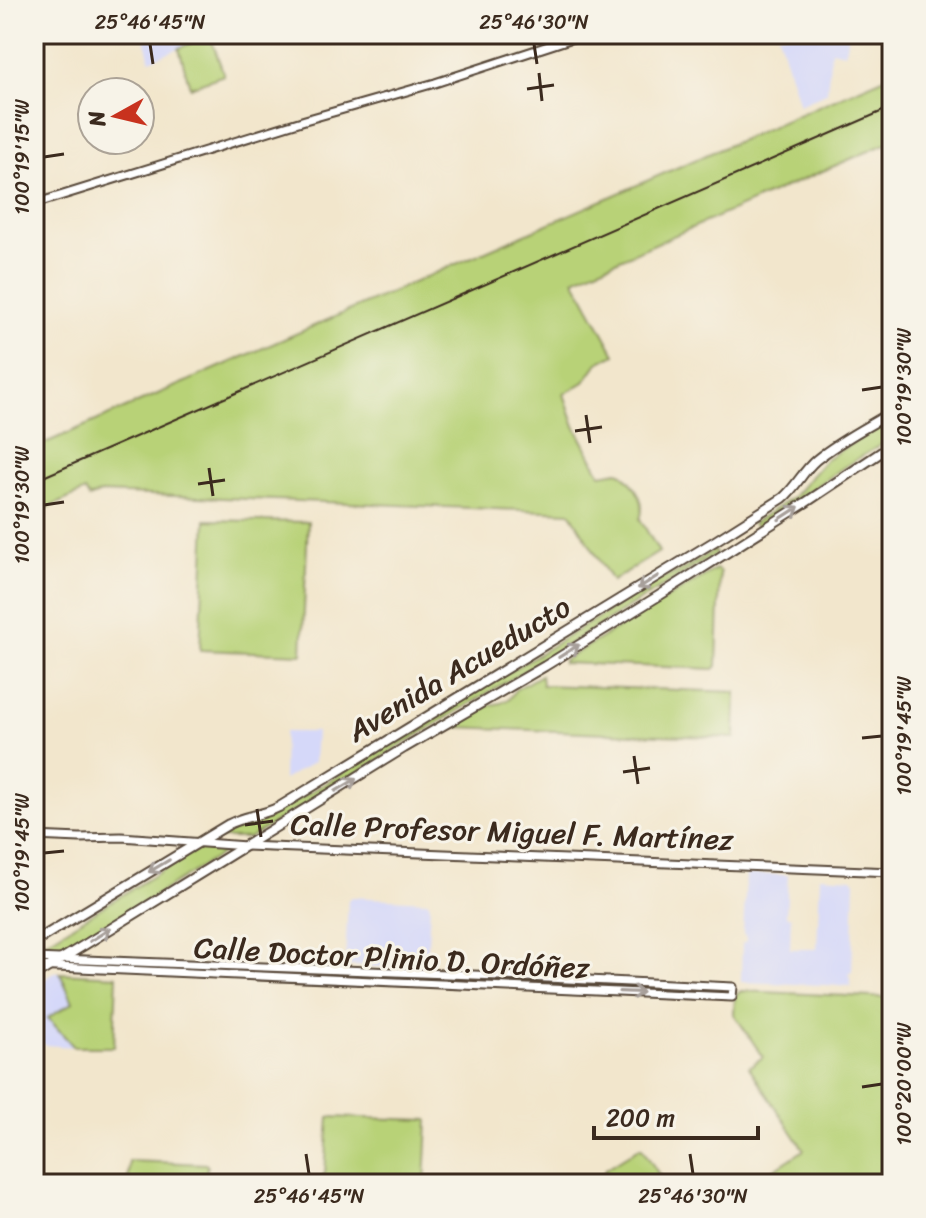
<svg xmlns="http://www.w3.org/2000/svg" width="926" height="1218" font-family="Sriracha,sans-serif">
<rect width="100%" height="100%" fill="#f7f3e8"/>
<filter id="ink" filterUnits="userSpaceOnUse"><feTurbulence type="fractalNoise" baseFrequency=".0125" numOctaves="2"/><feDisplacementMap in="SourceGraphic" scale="16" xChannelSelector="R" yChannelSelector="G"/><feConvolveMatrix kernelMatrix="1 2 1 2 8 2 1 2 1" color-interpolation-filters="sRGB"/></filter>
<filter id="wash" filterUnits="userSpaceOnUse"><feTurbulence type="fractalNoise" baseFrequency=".006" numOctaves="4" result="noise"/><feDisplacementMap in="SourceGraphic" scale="32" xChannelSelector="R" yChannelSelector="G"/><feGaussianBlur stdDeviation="1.8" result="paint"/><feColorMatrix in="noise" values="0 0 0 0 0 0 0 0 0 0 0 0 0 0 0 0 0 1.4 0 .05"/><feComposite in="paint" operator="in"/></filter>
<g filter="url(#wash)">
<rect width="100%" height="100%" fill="#f2e6cc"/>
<path fill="#d5d8f9" d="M143,34H209L210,35L150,60Z
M778,34H848L845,53L831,50L827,92L799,105Z
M284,732H316L314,762L283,780Z
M747,874L788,875L786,916L791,917L790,949H817L820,876L852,878L855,882L852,972L849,973L851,986L741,982L742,944L746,941V937L743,934L746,876Z
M351,897L427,901L430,904L427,966L424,968L347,966L345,963L348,900Z
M56,972L60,973L73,1002L48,1018L74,1047L45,1045L42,1042L34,1044V986Z"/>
<path fill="#b8d277" stroke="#7a7e4a" stroke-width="2" d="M210,35L224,75L190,87L179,48Z
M892,74V141L574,279L615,354L598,363L584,382L564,394L575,426L597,468L601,474L618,471L621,472C634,484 647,501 640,519L659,552L612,581L570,512L101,493L89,498L85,491L34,514V448Z
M892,419V438L844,467L756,527L753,523L793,497L826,459Z
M206,520L308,522L302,654L200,650Z
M714,550L716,554L249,838H220V836L243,822L263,820L273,815L662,579L682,570Z
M716,569L720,572L717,666L714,669L563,663V661Z
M541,675L542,685L736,692L735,738L452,727L490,705L501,703L510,698L515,690Z
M197,849L223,850V853L62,954L34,955V949Z
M60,973L117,976L114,1047H74L48,1018L73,1002Z
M741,991L892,998V1184H752L804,1150L749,1067L763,1057L734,1014L735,996Z
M329,1117L428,1120L425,1184H316L325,1173Z
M639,1148H642L665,1184H633V1175L604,1176V1170Z
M129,1161L207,1164L206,1184H128Z"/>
</g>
<g filter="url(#ink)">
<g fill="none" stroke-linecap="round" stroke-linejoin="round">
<defs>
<path id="tertiary" d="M34,204L305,120L435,83L585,34
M34,836L80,838L121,837L246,846L892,872
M34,958L526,977L733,987L732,997L34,966"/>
<path id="primary" d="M34,942L229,824C247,815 261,816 279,807L715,541L783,498C796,487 803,471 816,460C839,441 867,427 892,412
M34,976L404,748L545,666L660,595L805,503L892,445"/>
</defs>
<use href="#tertiary" stroke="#564638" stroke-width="11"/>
<use href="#primary" stroke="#564638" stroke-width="12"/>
<use href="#tertiary" stroke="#fff" stroke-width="7"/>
<use href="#primary" stroke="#fff" stroke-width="8"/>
<path stroke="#3b2a1e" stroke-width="2" d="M34,481L892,107"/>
</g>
<defs><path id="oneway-shaft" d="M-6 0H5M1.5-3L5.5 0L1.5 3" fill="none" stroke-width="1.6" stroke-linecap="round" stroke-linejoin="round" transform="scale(2)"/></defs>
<g stroke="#a79f9a">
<use href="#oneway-shaft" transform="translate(789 513) rotate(-33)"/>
<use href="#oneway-shaft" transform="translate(648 582) rotate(148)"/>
<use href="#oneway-shaft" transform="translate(569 651) rotate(-32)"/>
<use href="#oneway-shaft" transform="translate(346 785) rotate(-31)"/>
<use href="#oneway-shaft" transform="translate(159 866) rotate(149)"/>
<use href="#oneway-shaft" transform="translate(100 935) rotate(-32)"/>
<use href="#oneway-shaft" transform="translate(631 992) rotate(2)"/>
</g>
</g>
<path fill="none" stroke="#3b2a1e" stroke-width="3" d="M150,44L153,64M534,44L537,64M539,73L542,101M527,89L554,85M44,157L64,154M862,390L882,387M586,415L590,443M575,431L602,427M209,468L213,496M198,484L225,480M44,505L64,502M862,738L882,736M634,756L638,784M623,772L650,768M257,809L261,837M245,825L273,821M44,853L64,851M862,1087L882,1084M306,1154L309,1174M690,1154L693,1174"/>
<g text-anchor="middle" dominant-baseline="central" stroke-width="6" stroke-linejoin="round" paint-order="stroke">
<g font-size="30" fill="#3b2a1e" stroke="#f7f3e8">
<text transform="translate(459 669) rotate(-31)">Avenida Acueducto</text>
<text transform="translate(512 832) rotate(2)">Calle Profesor Miguel F. Martínez</text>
<text transform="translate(392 958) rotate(3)">Calle Doctor Plinio D. Ordóñez</text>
</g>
</g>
<rect width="926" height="1218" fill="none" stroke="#f7f3e8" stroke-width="88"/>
<g transform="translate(116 116) rotate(262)"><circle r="38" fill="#f7f3e8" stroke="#aca397" stroke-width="2"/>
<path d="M0-6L14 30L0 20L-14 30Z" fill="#c8321e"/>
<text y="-12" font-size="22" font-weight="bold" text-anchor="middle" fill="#3b2a1e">N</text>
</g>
<path d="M594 1126v12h164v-12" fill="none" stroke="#3b2a1e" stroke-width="4"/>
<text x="606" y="1126" font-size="24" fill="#3b2a1e" stroke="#f7f3e8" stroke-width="6" paint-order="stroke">200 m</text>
<rect x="44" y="44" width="838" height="1130" fill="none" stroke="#3b2a1e" stroke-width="3"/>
<g font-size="20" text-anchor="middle" fill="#3b2a1e">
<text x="150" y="29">25°46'45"N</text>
<text x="534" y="29">25°46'30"N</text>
<text transform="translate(22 157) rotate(-90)" y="7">100°19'15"W</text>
<text transform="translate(904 387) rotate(-90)" y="7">100°19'30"W</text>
<text transform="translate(22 505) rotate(-90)" y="7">100°19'30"W</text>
<text transform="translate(904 736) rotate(-90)" y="7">100°19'45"W</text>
<text transform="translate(22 853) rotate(-90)" y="7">100°19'45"W</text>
<text transform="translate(904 1084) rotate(-90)" y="7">100°20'00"W</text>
<text x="309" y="1203">25°46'45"N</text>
<text x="693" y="1203">25°46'30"N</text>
</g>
</svg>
